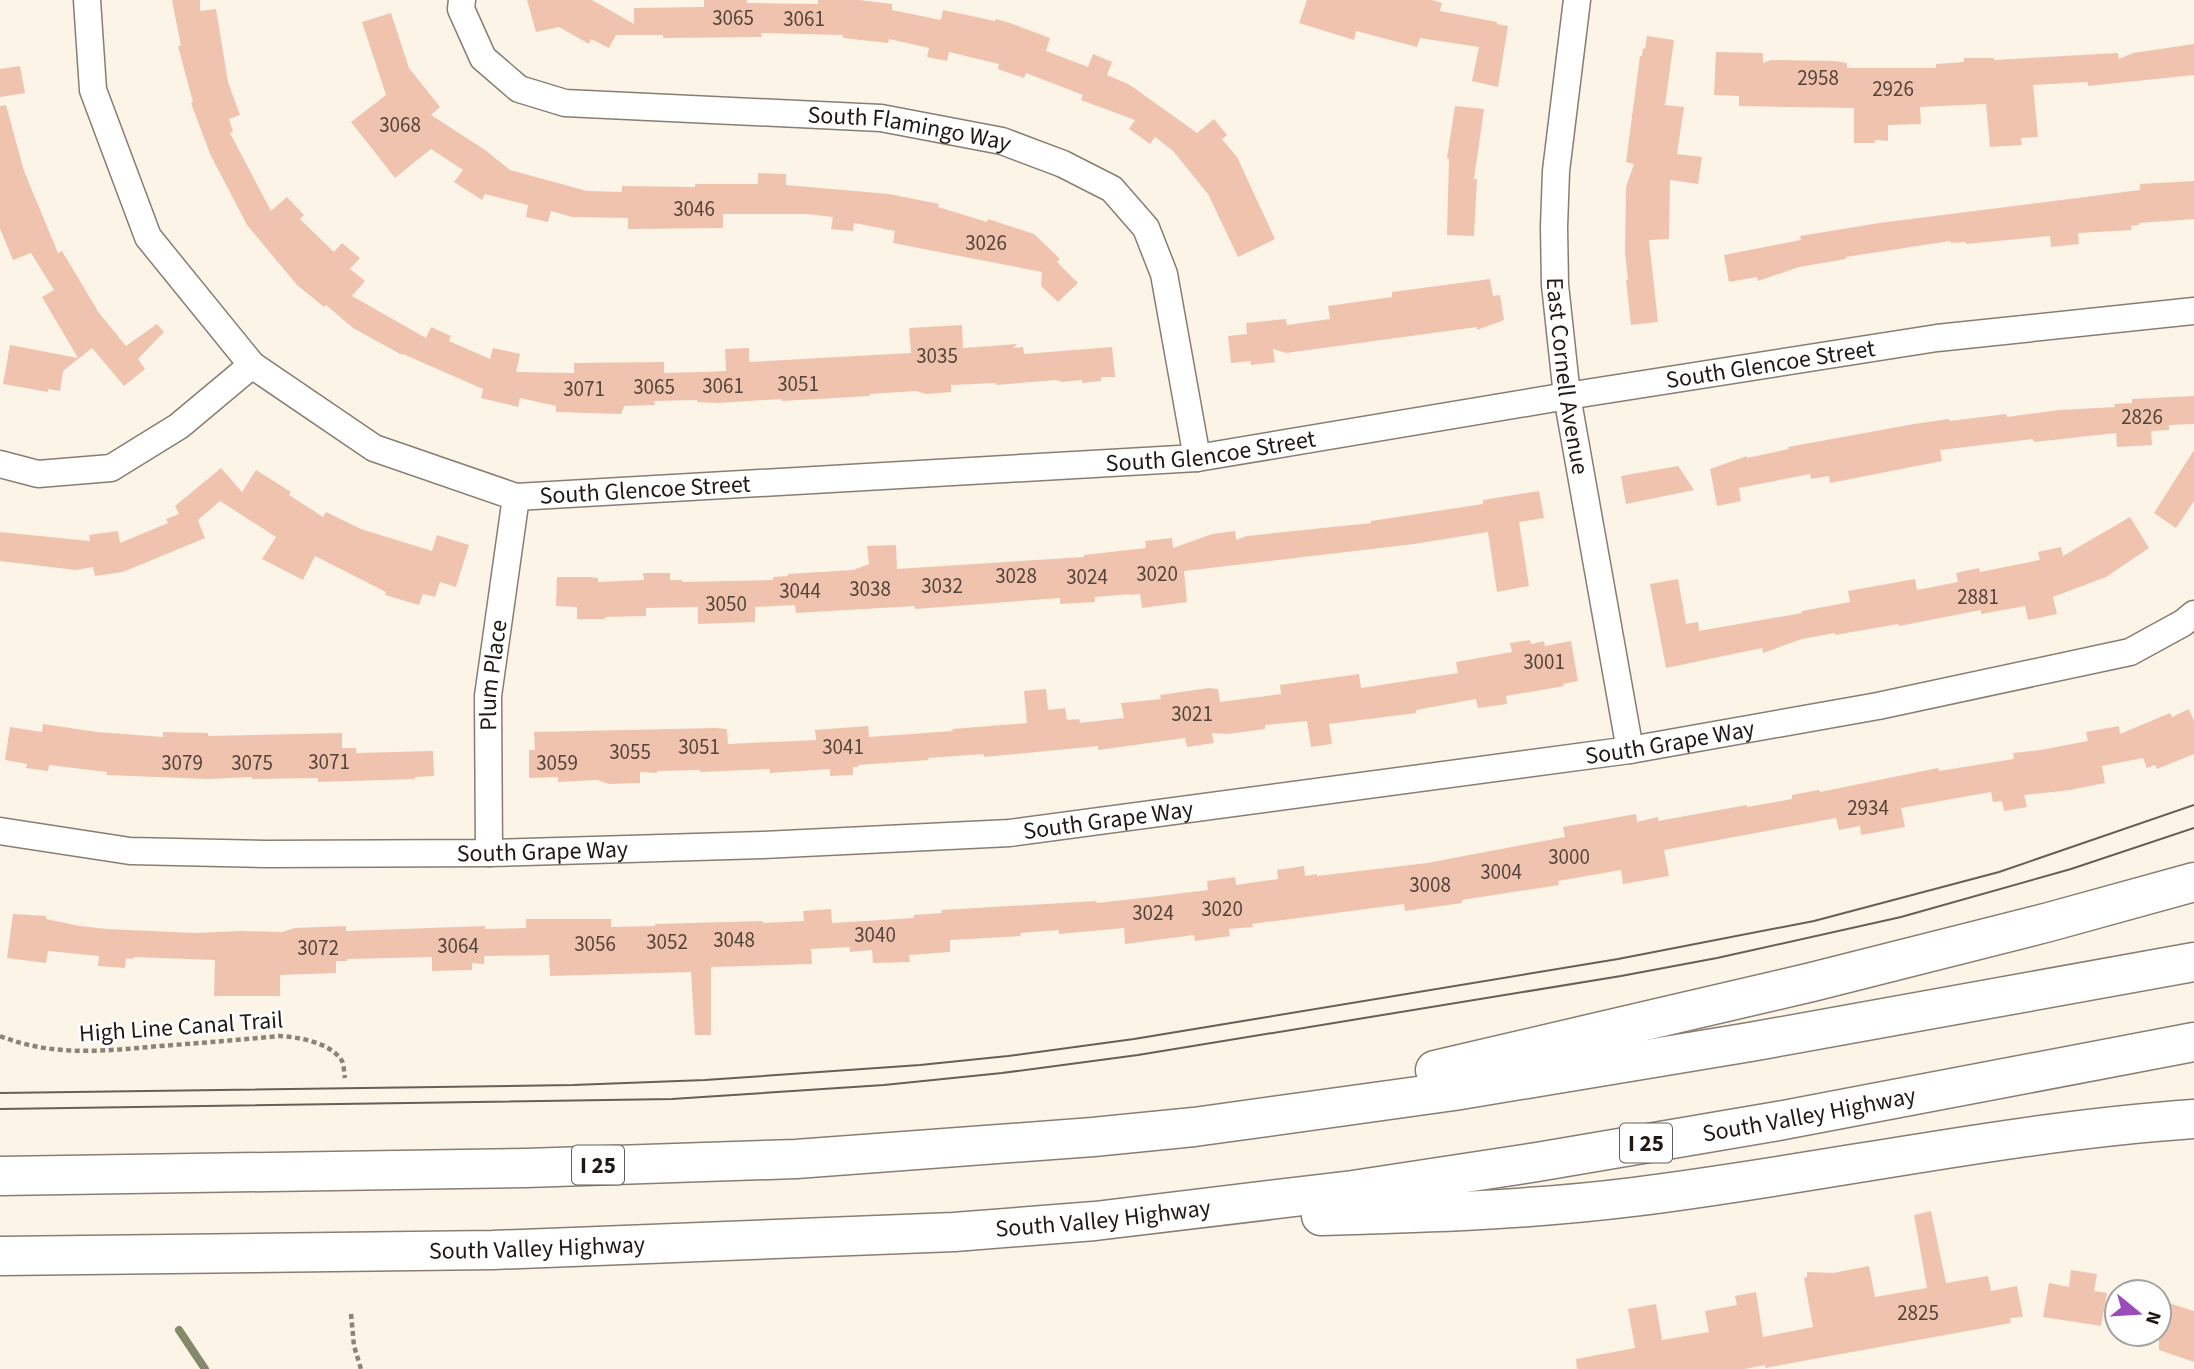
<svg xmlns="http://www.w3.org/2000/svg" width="2194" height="1369" font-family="'Source Sans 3',sans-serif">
<rect width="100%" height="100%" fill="#fdf4e8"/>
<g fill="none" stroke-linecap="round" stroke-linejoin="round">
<path stroke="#84896a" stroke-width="8" d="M179,1330L205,1369"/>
</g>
<path fill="#efc3ad" d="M172,0H200V11L216,9L228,82L240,115L229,119L233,132L230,133L271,211L287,197L304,215L300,219L334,252L342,243L360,258L350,269L365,281L352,296L426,338L431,327L451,336L449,341L490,359L493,348L520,354L516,372L574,373V363L664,362V373L702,372L726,371L725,349L749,348V362L911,353L909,328L962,325L963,348L1017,344L1013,348L1023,347L1024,354L1112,347L1115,377H1101V381L1082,383V380L1062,382L1056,380L996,385V383L951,385V392L926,394L916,391L870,394V396L782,401L781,399L718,403L697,402V400L654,401L655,405L624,406L621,414L556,412V406L520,398L518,407L481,398L483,389L403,354L402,355L353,328L326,305L324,307L297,285L247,225L210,154L191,103L193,102L178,46H181Z
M527,0H592L634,24V8L704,7V0H747V3L818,4V0H859L892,4V10L941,20L943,10L995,21L996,19L1010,23L1050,38L1046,51L1088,67L1093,54L1112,62L1107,75L1130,85L1197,133L1214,119L1227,135L1222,139L1237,157L1275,239L1238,257L1208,194L1173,151L1155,137L1150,144L1129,129L1135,120L1081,100L1083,95L1026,73L1024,78L998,69L999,64L949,52L947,61L927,57L929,48L889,39L888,43L843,38V35L761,33L762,37L663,38V35H616L609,48L591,39L589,44L559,27L536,32Z
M1307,0H1432L1442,3L1440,11L1497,22V24L1508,26L1498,87L1472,81L1479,47L1420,38L1417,47L1356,31L1354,40L1299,23Z
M391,13L409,68L440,107L431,115L485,150L510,170L587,191L622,192V186L695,187V184H758V173L786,174V185L889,194L939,204L938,207L987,222L988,219L1034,234L1060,259L1057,262L1078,283L1058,302L1041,286L1042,272L893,243L895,231L854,223L853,231L831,229L833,217L807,214H723V228L628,229V218L572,217L551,211L548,222L526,217L528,205L485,194L482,200L454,182L463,170L431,149L395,178L351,122L386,95L362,22Z
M1647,36L1674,40L1665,105L1684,107L1677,154L1702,157L1698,184L1670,180L1669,239L1649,240L1658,322L1631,325L1626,280H1628L1625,252L1626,187L1634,164L1626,162L1640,56H1642L1643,48L1645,49Z
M2194,44V75L2088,86V82L2033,85L2038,137L2021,138L2022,145L1990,147L1986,104L1920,107L1921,124L1888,125V141L1875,140V143H1854V108L1739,106V96L1714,95L1716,52L1763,53V63L1771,60L1835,61L1847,63V68H1936V64L1964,62V58H1994V60L2118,53L2119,59L2133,53Z
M20,66L25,93L0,97V69Z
M6,105L24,171L58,253L62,251L99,313L126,346L157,324L164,332L138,359L145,369L124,386L92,348L63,371L60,391L48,389V392L3,384L10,345L78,358L42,297L54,290L31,253L13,260L0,229V106Z
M1455,106L1484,109L1474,179H1477L1474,236L1447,235L1449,159L1447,158Z
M2194,181V219L2139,223V225L2131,226L2132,230L2078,233L2079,244L2051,247L2050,236L1966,244V242L1951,243L1950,241L1846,257V259L1799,267L1758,281L1757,277L1729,282L1724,255L1801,240L1800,236L1879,223L2140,190V184Z
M1490,279L1493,296L1500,295L1504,320L1477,330V327L1286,353L1273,349L1275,362L1251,365V361L1231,363L1228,336L1247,334L1246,323L1286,319L1287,325L1330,319L1328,306L1392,297V292Z
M2194,396V424L2169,425V430L2151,431L2152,445L2117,447L2116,433L2034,442L2033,439L1940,450L1942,461L1830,483L1829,476L1811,479L1810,474L1739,488L1741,501L1717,506L1710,469L1747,456V458L1789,449L1788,447L1914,424L1949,419L1950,421L2006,414L2007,417L2059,410L2115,407L2114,404L2132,403V399Z
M2194,450V501L2176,528L2154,513Z
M1678,466L1694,490L1626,504L1621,476Z
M221,468L242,492L256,470L291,492L289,495L323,517L326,512L361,529L432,551L437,535L469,545L456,587L440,582L435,597L423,594L419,605L385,595L386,592L315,556L303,580L262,559L276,537L220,501L198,520L205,538L123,572L95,576L93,567L76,570L0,561V532L90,541L89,535L118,531L120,543L168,523L166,519L179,514L175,506Z
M1539,491L1544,518L1519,522L1529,586L1497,592L1488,532L1414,544L1184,571L1187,602L1142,608L1140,594L1131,595V594L1095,597V602L1060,604V598L915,609V606L796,613L795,605L755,607V622L698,624V607L646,608V616L605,617V619H577V607L556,606L557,577H589L598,578V582L644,580L643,573H670V580H682V582L773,580V577L788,576V574L853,570L869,564L867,546L896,545L897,569L1084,557V555L1146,548L1145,541L1172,538L1173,548L1212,534L1235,531L1236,540L1247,536L1371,523V521L1483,504V500Z
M2130,517L2149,548L2106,577L2053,597L2057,614L2028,620L2025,606L1981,614V610L1899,626L1898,624L1835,635V633L1802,639L1763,653L1762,648L1666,668L1650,584L1678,579L1686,624L1698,622L1699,631L1802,613V611L1850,602L1848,591L1915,579L1917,590L1958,582L1956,573L1979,568L1980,572L2040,560L2038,552L2061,547L2063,556Z
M1530,640L1531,644L1544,641L1545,646L1571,641L1578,681L1563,684L1564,686L1506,696L1507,704L1478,708L1476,699L1416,710V713L1329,724L1332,744L1311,747L1307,721L1265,725V729L1228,734L1212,733L1214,743L1187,747L1185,738L1098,750V746L984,757V754L928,758L929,760L858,765V767H853V775L830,776V769L770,773V769L700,772V770L657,771V773L640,772V783L609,784L597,780L558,782V777L529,778V750H535L534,732L716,728L727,729L728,744L816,740L815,730L868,726L869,737L953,731L952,729L1027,723L1024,691L1046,689L1048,710L1065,708L1067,720L1079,719L1080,723L1124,718L1121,703L1161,699L1160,695L1209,688L1218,689L1220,702L1281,694L1280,685L1359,674L1361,688L1458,673L1456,662L1512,652L1510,643Z
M2189,709L2194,721V754L2157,769L2155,765L2147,768L2143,758L2102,766L2105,783L2070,790L2024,795L2027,807L2004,811L2002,801L1993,802L1991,792L1901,808L1905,827L1861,835L1860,826L1839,830L1836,818L1664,850L1669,876L1623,884L1621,870L1558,881L1559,885L1462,900V903L1405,911L1404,904L1252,924L1253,927L1229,929L1230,936L1195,941L1194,935L1125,944L1124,928L1059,934V930L1020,933L1021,936L950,940V952L909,955L910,962L873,963L872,950L850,952V947L811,949L812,964L711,967V1035H695L691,972L550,976L549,955L484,956V964L472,963V970L432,971V957L347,959V961H336V973L280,975V996H214L215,960L134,957V959L126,958L125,968L98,966L99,956L48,951L46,963L7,958L13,914L46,916V919L80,926L107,929L195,933L240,931L282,932L295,928L346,926V931L485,926V929L526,928V919H611V927L655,926V924L763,921V923L804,921L803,911L831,909L832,923L914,918V915L942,913L941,910L1096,901L1097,903L1151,897L1208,890L1207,881L1235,877L1236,885L1278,879L1277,870L1304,866L1305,876L1317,874V876L1427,863L1565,837L1563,827L1636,814L1637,822L1658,817V821L1747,805V807L1792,799V795L1819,790L1820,792L1938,768L1939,771L2014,759L2013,753L2040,750L2088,741L2086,732L2119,726L2120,734L2170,713L2172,717Z
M43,724L97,732L163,737V732L208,733V736L342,733V748H356V753L433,751L434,776L415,777V779L318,782V778L252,779V777L208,779L106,775L107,772L49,765L48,771L26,768L27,764L5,760L10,727L42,732Z
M1931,1211L1946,1283L1988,1276L1991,1291L2017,1286L2023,1317L2010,1318L2011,1323L1765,1368V1365L1744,1369H1577L1576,1359L1635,1348L1628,1309L1656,1304L1662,1340L1709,1332L1705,1311L1737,1305L1735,1296L1756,1292L1763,1337L1813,1327L1804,1278L1807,1277V1272L1833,1273L1869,1266L1875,1297L1927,1288L1914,1215Z
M2071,1270L2097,1274L2094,1291L2107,1293L2101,1326L2043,1317L2049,1283L2069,1287Z
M2159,1300L2194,1311V1362L2159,1350Z"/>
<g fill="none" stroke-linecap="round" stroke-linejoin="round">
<defs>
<g id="minor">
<path id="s1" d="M462,0L461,9L483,58L519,89L565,103L881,118L1002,141L1063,164L1112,189L1146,228L1164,274L1197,458"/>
<path id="s2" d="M1577,0L1556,171L1554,227L1555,285L1567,396L1630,750"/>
<path id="s3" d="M252,365L374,448L516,497L1197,458L1567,396L1937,338L2194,311"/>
<path d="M0,464L38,474L111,468L179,426L252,365L148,237L93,90L87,0"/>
<path id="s4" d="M0,831L130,851L266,854L489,853L763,845L1010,833L1630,750L1878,706L2130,652L2183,623L2194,614"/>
<path id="s5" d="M489,853L488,696L516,497"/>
</g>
<g id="motorway">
<path d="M1435,1070L1812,982L2049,922L2194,882"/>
<path d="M0,1176L526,1168L796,1159L1093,1137L1194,1127L1454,1091L1750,1042L2194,962"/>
<path d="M1321,1216C1425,1213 1529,1210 1633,1197C1820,1174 2005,1132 2194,1119"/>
<path id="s6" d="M0,1256L493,1250L954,1232L1095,1221L1353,1190L1537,1162L1778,1121L2194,1042"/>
</g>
</defs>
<use href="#minor" stroke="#887d70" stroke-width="29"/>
<use href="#motorway" stroke="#887d70" stroke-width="41"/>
<path stroke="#8a837a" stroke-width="4.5" stroke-dasharray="5 3.5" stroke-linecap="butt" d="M0,1036C53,1057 105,1051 160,1046C200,1043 239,1040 279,1036C298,1037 330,1042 342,1061C344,1065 344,1073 345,1078
M351,1314L354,1346L361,1369"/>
<use href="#minor" stroke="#fff" stroke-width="26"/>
<use href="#motorway" stroke="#fff" stroke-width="38"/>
<path stroke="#655f57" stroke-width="2" d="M0,1093L573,1085L705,1080L920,1065L1008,1056L1134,1039L1618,959L1814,921L1999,872L2194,805
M0,1109L672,1099L884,1085L1002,1073L1138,1055L1621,976L1717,958L1901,917L2071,869L2194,828"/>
</g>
<g text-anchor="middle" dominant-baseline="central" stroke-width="5" stroke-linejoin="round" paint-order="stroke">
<g font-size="21" fill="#53443b">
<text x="733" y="18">3065</text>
<text x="804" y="19">3061</text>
<text x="1818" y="78">2958</text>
<text x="1893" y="89">2926</text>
<text x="400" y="125">3068</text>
<text x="694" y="209">3046</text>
<text x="986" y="243">3026</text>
<text x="937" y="356">3035</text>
<text x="798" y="384">3051</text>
<text x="723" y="386">3061</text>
<text x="654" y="387">3065</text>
<text x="584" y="389">3071</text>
<text x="2142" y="417">2826</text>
<text x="1157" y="574">3020</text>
<text x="1016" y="576">3028</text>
<text x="1087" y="577">3024</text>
<text x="942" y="586">3032</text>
<text x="870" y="589">3038</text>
<text x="800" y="591">3044</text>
<text x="1978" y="597">2881</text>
<text x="726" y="604">3050</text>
<text x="1544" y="662">3001</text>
<text x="1192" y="714">3021</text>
<text x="699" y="747">3051</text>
<text x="843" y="747">3041</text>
<text x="630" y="752">3055</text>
<text x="329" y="762">3071</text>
<text x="182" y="763">3079</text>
<text x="252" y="763">3075</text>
<text x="557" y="763">3059</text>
<text x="1868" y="808">2934</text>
<text x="1569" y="857">3000</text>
<text x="1501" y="872">3004</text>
<text x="1430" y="885">3008</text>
<text x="1222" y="909">3020</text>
<text x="1153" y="913">3024</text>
<text x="875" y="935">3040</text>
<text x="734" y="940">3048</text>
<text x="667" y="942">3052</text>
<text x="595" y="944">3056</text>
<text x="458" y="946">3064</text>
<text x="318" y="948">3072</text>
<text x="1918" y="1313">2825</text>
</g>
<g fill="#fff" stroke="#625f5b" stroke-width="2">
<rect x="1620" y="1123.5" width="52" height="39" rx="5"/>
<rect x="572" y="1145.5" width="52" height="39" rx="5"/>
</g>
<g font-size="23" font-weight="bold" fill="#1f1a15">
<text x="1646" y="1143">I 25</text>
<text x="598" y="1165">I 25</text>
</g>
<g font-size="24" fill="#1f1a15" stroke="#fff">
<text stroke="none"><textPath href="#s1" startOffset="504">South Flamingo Way</textPath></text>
<text stroke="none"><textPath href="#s3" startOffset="1561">South Glencoe Street</textPath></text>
<text stroke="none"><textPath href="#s2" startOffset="378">East Cornell Avenue</textPath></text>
<text stroke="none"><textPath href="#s3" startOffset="994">South Glencoe Street</textPath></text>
<text stroke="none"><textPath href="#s3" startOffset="427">South Glencoe Street</textPath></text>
<text stroke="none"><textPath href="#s5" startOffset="178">Plum Place</textPath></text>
<text stroke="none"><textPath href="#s4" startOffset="1678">South Grape Way</textPath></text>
<text stroke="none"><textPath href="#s4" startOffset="1111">South Grape Way</textPath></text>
<text stroke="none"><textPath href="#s4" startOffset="544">South Grape Way</textPath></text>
<text transform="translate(181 1027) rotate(-4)">High Line Canal Trail</text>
<text stroke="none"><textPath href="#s6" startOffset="1818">South Valley Highway</textPath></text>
<text stroke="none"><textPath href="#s6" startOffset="1104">South Valley Highway</textPath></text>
<text stroke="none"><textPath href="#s6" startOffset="537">South Valley Highway</textPath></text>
</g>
</g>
<g transform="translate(2138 1313) rotate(108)"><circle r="33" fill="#ffffff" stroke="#a5a3a1" stroke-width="2"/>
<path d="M0-5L12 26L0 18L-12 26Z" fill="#9c4bbb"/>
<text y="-10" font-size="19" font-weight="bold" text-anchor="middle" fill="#1f1a15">N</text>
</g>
</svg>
